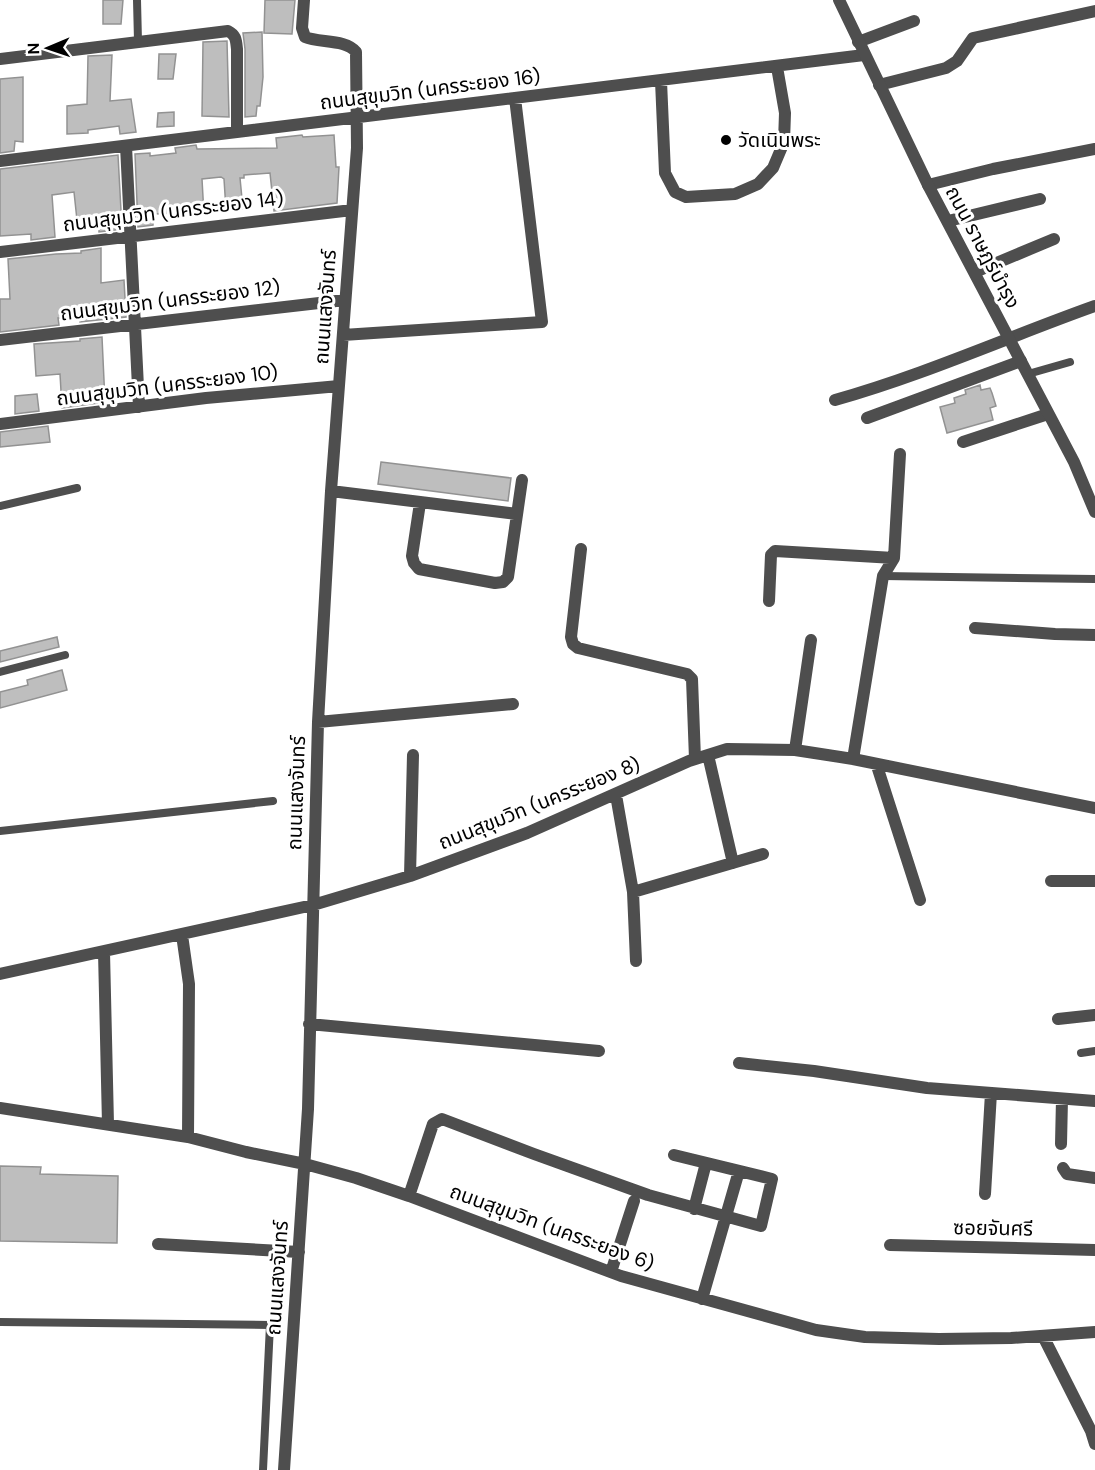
<svg xmlns="http://www.w3.org/2000/svg" width="1095" height="1470" font-family="'DM Sans','Noto Sans Thai',sans-serif">
<rect width="100%" height="100%" fill="#fff"/>
<path fill="#bebebe" stroke="#929292" stroke-width="1.5" d="M103,0H123L121,24H103Z
M265,0H295L292,34L264,33Z
M262,32L263,77L260,106H257L256,116L245,117V49L243,33Z
M227,41L229,117L202,116L203,42Z
M159,54H176L173,79H158Z
M112,55L110,101L131,99L136,132L120,134L119,126L88,130V133L67,134V106L87,104L88,56Z
M23,77V142L15,141L14,151L0,153V79Z
M174,112V126L157,127L158,113Z
M302,135L303,137L334,135L336,167H339L337,203L274,211L270,173L244,175V178H240L243,209L226,210L224,179L221,177L202,179L204,215L181,216V213L153,214V225L138,227L135,154L150,153V156L176,153L175,148L196,145L197,149L277,148L276,138Z
M118,155L122,229L99,232L98,219L77,220L74,192L52,195L55,237L31,240V234L0,236V169Z
M101,248V283L124,280L126,317L80,322V318H58L59,325L0,332V299H10L8,259L56,254L81,253V251Z
M102,337L105,402L62,408L60,374L36,376L34,344L80,341V339Z
M980,385L981,390L990,388L992,393L996,406L990,408L993,420L947,433L940,407L955,403L954,398L966,394L965,390Z
M37,394L39,411L15,414V396Z
M48,426L50,442L0,447V432Z
M381,462L511,478L508,501L378,484Z
M57,637L59,647L0,662V651Z
M62,670L67,690L0,708V692L28,685L27,680Z
M0,1166L41,1167L40,1174L118,1176L117,1243L0,1241Z"/>
<g fill="none" stroke-linecap="round" stroke-linejoin="round">
<path stroke="#4e4e4e" stroke-width="8" d="M137,0L138,41
M1028,374L1070,362
M0,506L77,488
M883,576L1095,579
M0,672L65,655
M0,831L273,801
M1081,1053L1095,1051
M0,1322L270,1325L263,1470"/>
<path stroke="#4e4e4e" stroke-width="12" d="M858,42L914,21
M0,59L228,31C236,35 236,40 237,49V132
M661,81L665,173L675,192L686,197L735,194L758,184L773,168L784,142L785,113L777,67
M879,85L946,68L957,61L973,38L1095,11
M126,146L139,407
M0,161L864,55
M928,185L993,169L1095,149
M948,221L1040,199
M0,252L352,210
M975,272L1054,239
M343,335L542,322L515,98
M0,340L345,300
M835,400C924,375 1008,337 1095,306
M867,418L1021,361
M0,424L206,398L339,386
M963,442L1048,414
M331,491L517,514
M420,503L412,556L414,563L419,569L495,583L503,582L508,577L522,480
M581,549L571,637L573,644L578,648L687,674L692,679L695,759
M769,601L771,555L775,551L894,558
M975,628L1055,634L1095,635
M318,722L513,704
M795,750L811,640
M708,755L733,863
M853,759L883,576L894,558L900,454
M877,766L920,900
M616,795L633,892L636,961
M410,876L413,755
M1051,881H1095
M633,892L763,854
M182,935L189,984L188,1137
M104,952L108,1124
M0,974L313,905L410,876L527,833L689,761L727,749L795,750L853,759L1095,808
M1058,1019L1095,1015
M309,1024L599,1051
M739,1063L814,1071L927,1088L1095,1101
M0,1108L188,1137L246,1152L305,1164L356,1178L409,1196L621,1276L816,1330L865,1337L939,1339L1011,1338L1095,1332
M1061,1144L1062,1099
M1063,1168L1067,1174L1095,1178
M985,1194L991,1093
M409,1196L433,1124L442,1119L534,1154L648,1195L761,1226L772,1179L674,1155
M694,1209L706,1163
M158,1244L299,1252
M890,1245L1095,1250
M611,1272L634,1201
M702,1299L739,1171
M1043,1336L1091,1431L1095,1444
M284,1470L308,1109L318,722L331,491L357,148L356,52C346,39 319,43 305,37L302,28L304,0"/>
<path stroke="#4e4e4e" stroke-width="12" d="M839,0L928,185L1074,462L1095,512"/>
</g>
<circle fill="#000" stroke="#fff" stroke-width="2" cx="726" cy="140" r="6"/>
<g text-anchor="middle" dominant-baseline="central" stroke-width="6" stroke-linejoin="round" paint-order="stroke">
<g font-size="20" fill="#000" stroke="#fff">
<text transform="translate(430 89) rotate(-7)">ถนนสุขุมวิท (นครระยอง 16)</text>
<text transform="translate(173 211) rotate(-7)">ถนนสุขุมวิท (นครระยอง 14)</text>
<text transform="translate(983 247) rotate(62)">ถนน ราษฎร์บำรุง</text>
<text transform="translate(170 300) rotate(-7)">ถนนสุขุมวิท (นครระยอง 12)</text>
<text transform="translate(325 307) rotate(-86)">ถนนแสงจันทร์</text>
<text transform="translate(167 385) rotate(-7)">ถนนสุขุมวิท (นครระยอง 10)</text>
<text transform="translate(296 793) rotate(-88)">ถนนแสงจันทร์</text>
<text transform="translate(539 803) rotate(-22)">ถนนสุขุมวิท (นครระยอง 8)</text>
<text transform="translate(552 1227) rotate(20)">ถนนสุขุมวิท (นครระยอง 6)</text>
<text transform="translate(993 1228) rotate(1)">ซอยจันศรี</text>
<text transform="translate(277 1278) rotate(-86)">ถนนแสงจันทร์</text>
</g>
<g font-size="20" fill="#000" stroke="#fff" text-anchor="start">
<text x="738" y="140">วัดเนินพระ</text>
</g>
</g>
<g transform="translate(48 48) rotate(268)" stroke="#ffffff" stroke-width="4.5" paint-order="stroke">
<path d="M0-4.5L10 22L0 15L-10 22Z" fill="#000000"/>
<text y="-9" font-size="16" font-weight="bold" text-anchor="middle" fill="#000000">N</text>
</g>
</svg>
